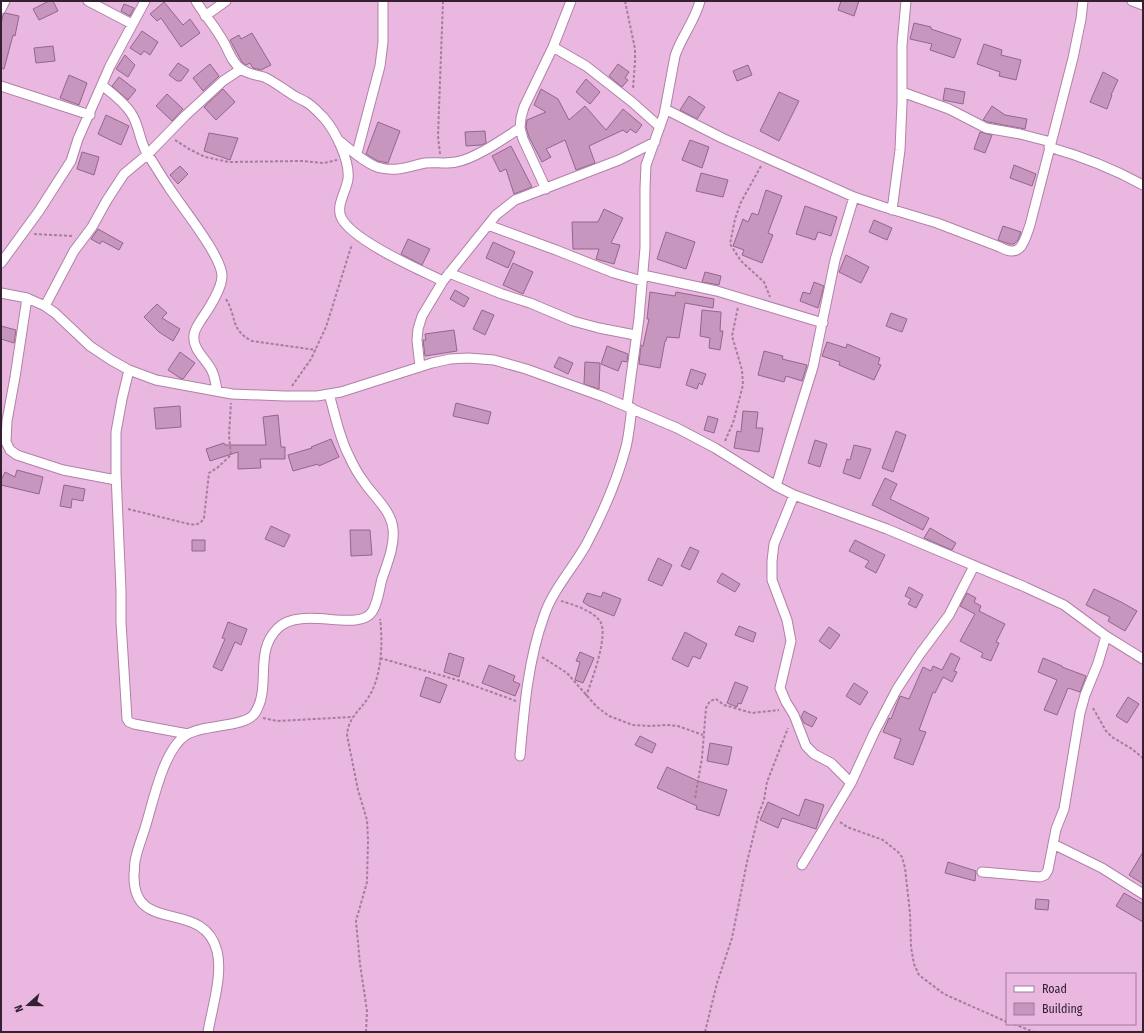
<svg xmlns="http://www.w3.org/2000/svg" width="1144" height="1033" font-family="'Fira Sans Condensed',sans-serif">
<rect width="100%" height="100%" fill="#e9b7e0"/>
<path fill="#c696be" stroke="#93668c" d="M49,1H53L58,11L39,20L33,9Z
M841,1H859L854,16L838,10Z
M164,2L183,25L190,19L200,33L181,47L161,18L157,21L150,14Z
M124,4L134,8L130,16L121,11Z
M5,13L19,16L15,36L13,35L4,69L1,68V24L3,15Z
M914,23L931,27V29L961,39L954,58L930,50L932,44L910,39Z
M142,31L158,42L150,55L144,51L141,55L130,48Z
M252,33L271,65L261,70L253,68L250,63L246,65L242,62L230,40L239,35L241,39Z
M984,44L1002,50L1001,55L1021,60L1016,80L999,76L1000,72L977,64Z
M53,46L55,61L36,63L34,48Z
M125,55L135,65L128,77L116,69Z
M178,63L189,70L181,81H177L169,75Z
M210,64L219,76L203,91L193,78Z
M618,64L629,72L625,78L628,80L622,87L609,76Z
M748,65L752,75L737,81L733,71Z
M1103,72L1118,80L1111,95H1112L1107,109L1090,102Z
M69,75L87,83L79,105L60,98Z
M119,77L136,90L128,100L112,86Z
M586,79L600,92L590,104L576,92Z
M945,88L965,92L963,104L943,100Z
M223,89L235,102L216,120L204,107Z
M541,89L558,99L569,120L585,106L606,130L623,109L642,125L636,133L630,129L627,133L623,130L589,146L595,163L576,170L565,140L546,149L551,157L542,162L529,137L526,127L527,120L546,112L534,105Z
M779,92L799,101L779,141L760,131Z
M167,94L183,109L172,121L156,106Z
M689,96L705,107L697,119L680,110Z
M992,106L1005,115L1027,119L1025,129L988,122L983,120Z
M106,115L129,126L121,145L98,134Z
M378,122L400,131L388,163L378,161L366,154Z
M485,131L486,143L481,145L466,146L465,132Z
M980,132L992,135L985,153L974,149Z
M209,133L238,138L230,160L204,151Z
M690,140L709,147L702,168L682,160Z
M511,146L532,187L514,194L506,169L500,172L492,156Z
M82,152L99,157L94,175L77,169Z
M1014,165L1036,174L1032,186L1010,178Z
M180,166L188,174L178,184L170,175Z
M701,173L728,180L723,197L696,191Z
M766,190L782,196L768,233L773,235L762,263L742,255L744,250L733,246L743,219L748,222L752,213L758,215Z
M805,206L837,217L831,236L818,232L815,240L796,234Z
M604,209L623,218L611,243L620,245L614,264L596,259L599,249H573L572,222H598Z
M874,220L892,228L887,240L869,232Z
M1003,226L1021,232L1018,240L1014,244H1009L998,240Z
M98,229L123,243L119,250L102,241L100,244L91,239Z
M666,232L695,242L686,269L657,259Z
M408,239L430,249L422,265L401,254Z
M493,242L515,252L508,268L486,258Z
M846,255L869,267L861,283L839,272Z
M513,263L533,272L523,294L503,285Z
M705,272L721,276L719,285L702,282Z
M814,282L824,286L818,308L800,301L803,292L810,294Z
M455,290L469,298L464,307L450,299Z
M650,292L675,296L676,292L714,299L713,308L685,303L679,338L667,337L666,341H665L660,368L639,364L641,345L643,346L649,319H647Z
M157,304L167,313L162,318L180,329L173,341L159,332L144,317Z
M482,310L494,315L485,335L473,329Z
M702,310L721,312L720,331H723L720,350L709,348L710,338L700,336Z
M891,313L907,319L902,332L886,326Z
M1,326L16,330L14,343L1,339Z
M454,330L457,351L425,356L423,340H426L425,334Z
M827,342L846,348L847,344L880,358L878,364L881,365L874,380L839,365L840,362L822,356Z
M607,346L628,354L627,362L622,361L618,371L601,364Z
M764,351L783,356L782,359L807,365L802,381L786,376L784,382L758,375Z
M180,352L195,363L183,379L180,378L168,370Z
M559,357L573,363L568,374L554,367Z
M585,362L600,363L599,389L584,384Z
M691,369L706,374L702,385L699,383L697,389L686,385Z
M456,403L491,412L488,424L453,416Z
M180,406L181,427L156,429L154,408Z
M743,411L758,412L756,428H763L759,452L734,448L737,431L741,432Z
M278,415L281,447H285V459H260L261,468L238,469V452L210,461L206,449L224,443L225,445H266L263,417Z
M708,416L718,419L714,433L704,430Z
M896,431L906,435L893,472L882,468Z
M331,439L339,457L319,466L318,464L293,471L288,455L312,448L311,447Z
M815,440L827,444L820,467L808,463Z
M854,445L871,449L860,479L843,473L847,459L850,460Z
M17,470L43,477L39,494L1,485V480L5,472L15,477Z
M885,478L897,484L890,499L929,518L923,530L872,505Z
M64,485L85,489L83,501L72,499L71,508L60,506Z
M271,526L290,535L284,547L265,539Z
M930,528L956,543L952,550L924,538Z
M350,530H370L372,555L351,556Z
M192,540H205V551H192Z
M855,540L885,555L876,573L865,567L869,561L849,551Z
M690,547L699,551L690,570L681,566Z
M658,558L672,565L662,586L648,580Z
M722,573L740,584L735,592L717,582Z
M909,587L923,595L916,608L908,604L911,599L905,596Z
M1094,589L1121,602L1137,611L1125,631L1108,621L1110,617L1086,605Z
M603,592L621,599L614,616L589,606L583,602L587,593L601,597Z
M967,593L976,598L974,602L981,606L979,611L1005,624L996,642L999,643L991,661L981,657L983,653L960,641L975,614L960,606Z
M228,622L247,629L241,645L235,642L222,671L213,667L225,639L222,638Z
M739,626L756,633L753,642L735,635Z
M829,627L840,635L830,649L819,641Z
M685,632L707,644L700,659L693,656L688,667L672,659Z
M580,652L594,658L583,683L575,680L580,662L576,661Z
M449,653L464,658L459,677L444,672Z
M951,653L960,658L954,671L957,672L952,682L943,677L935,693L933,692L919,730L926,732L913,765L894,758L901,739L883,732L889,718L891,719L900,696L909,699L923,667L931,671L933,666L942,670Z
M1043,658L1062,666V667L1086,676L1080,692L1068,688L1057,715L1044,710L1057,680L1038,672Z
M489,665L515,676L513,681L520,684L515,696L482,683Z
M426,677L447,685L440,703L420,696Z
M735,682L748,687L741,704L738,703L737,707L727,703Z
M854,683L868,692L860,705L846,696Z
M1128,697L1139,704L1127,723L1116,716Z
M804,711L817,718L812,727L804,723L801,717Z
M640,736L656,744L652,753L635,745Z
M710,743L732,747L728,765L707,761Z
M667,767L698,781L727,790L719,816L696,809L697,806L657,788Z
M805,799L824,805L816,829L782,818L778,828L760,820L768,802L799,816Z
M1143,852V884L1129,875Z
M948,862L976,871L975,881L945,873Z
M1124,893L1143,904V922L1116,906Z
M1036,899L1049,900L1048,910L1035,909Z"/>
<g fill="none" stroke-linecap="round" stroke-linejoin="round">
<defs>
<path id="minor" d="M88,1L132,24
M196,1C203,13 213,24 220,36C228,47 230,61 241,69C248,74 256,75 264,77C273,81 282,88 290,93C295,97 301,99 306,102C312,105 319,113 324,118C336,132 350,161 348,179C346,192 336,205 341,217C351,240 420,270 443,281
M1132,1L1143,5
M1,9L5,1
M205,16L226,1
M553,47L586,66L632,102L660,127
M1,86L90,115
M103,86C113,94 124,102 131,113C140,126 139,142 148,155C155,165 161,176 168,186C180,205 222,256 222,276C222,288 208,310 201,320C198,325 194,330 194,336C192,349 207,360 212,371C215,377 216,384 217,391
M902,92L949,109L986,128L1020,134L1051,142
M665,109L722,138L854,197L884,207L937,223L1000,247C1021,259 1024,242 1030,225L1073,58L1081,19L1083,1
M338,140C349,148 368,166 381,168C397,172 410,166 425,163C435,162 446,164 456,162C475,159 503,139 520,128
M1049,147C1084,157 1112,168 1143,185
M357,153L380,66L383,42V1
M546,189L523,139L520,128L521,118L524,107L553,47L571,1
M892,210L900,150L902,103V45L906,1
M488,225L556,250L614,273L642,281
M1,263L39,211L71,161L78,139L110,66L145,1
M449,273L502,294L530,303L573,321L599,328L635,335
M643,275L717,291L823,323
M1,293L27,298L45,306L55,313L90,346L111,360L129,370L156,380L232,394L284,396H317L341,392L432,363L450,359L468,358L494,360L526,369L604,397L677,428L715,448L776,486L794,495L887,529L1025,587L1064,605L1106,636L1143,659
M27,298L15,377L7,421L6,442L10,450L17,455L63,470L116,480
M45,306L74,251L92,227L107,200L124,174L148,154L185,116L223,81L241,69
M420,367L417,340L418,329L422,316L443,281L496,215L515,200L619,160L655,142
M129,370L122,399L116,432V473L121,590V622L127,719L129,722L134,724L188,734
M627,406L639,318L645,248V188L646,165L664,115L675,56C681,37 695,21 700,1
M776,486L813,367L835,260L854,197
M794,495L774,544L772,561V580L787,620L791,641L780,688L786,702L794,715L806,746L814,754L831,763L851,783
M520,756C524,709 528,660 544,616C552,591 573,568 586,545C602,515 617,481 626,447C629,435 630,421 632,408
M1053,844L1102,868L1143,894
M802,865L851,783L874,733L897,689L920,654L949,615L974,566
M982,872L1040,877L1045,875L1048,870L1056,829L1064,809L1080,713L1085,695L1098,663L1106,636
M208,1032C212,1008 223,975 217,951C203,897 132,937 134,874C135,869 134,862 136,857C138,847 142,838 145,828C153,803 163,750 186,735C203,724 245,728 255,713C272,686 253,652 278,628C301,605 358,633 372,612C378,603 379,590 382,579C387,564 395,545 393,529C391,510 374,497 364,482C358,474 353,465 349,456C339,437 335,414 329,394"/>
</defs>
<use href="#minor" stroke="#b081a8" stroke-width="11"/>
<path stroke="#a47e9d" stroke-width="2" stroke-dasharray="3 2" stroke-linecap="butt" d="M625,1L635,49V61L633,89
M175,140L189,149L205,157L229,162L302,161L324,163L337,160
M440,154L438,136L443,1
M761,166L741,202L735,219L730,244L741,261L764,282L770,297
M34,234L72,236
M226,299C237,317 230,330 252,341L316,350
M292,386L311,359L326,327L352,244
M725,441L733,423L743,385L742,370L732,336L738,307
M128,509L189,524C196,525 200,525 204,518L209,473L217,468L231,455L229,435L231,403
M561,601C572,604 593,611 600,621C609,635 592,680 586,696
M542,657L567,673L597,707L609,716L633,725L650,726L667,725L678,726L703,735
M380,658L461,681L516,701
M1093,708L1106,731L1112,737L1132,749L1143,758
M263,718L277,721L352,717
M695,798L702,758L706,708L710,701L716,699L724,705L752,713L779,710
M840,822L847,827L883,840L898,852L902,857L905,868L910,913L911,947L914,964L919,975L944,994L1007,1022
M1014,1024L1034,1032
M366,1032L367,1011L360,964L356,921L367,882L368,840L367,820L358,790L347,735C349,716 359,712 368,698C382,677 383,642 380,619
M705,1032L717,983L732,938L747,862L759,813L764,800L767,782L788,728"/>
<use href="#minor" stroke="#fff" stroke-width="9"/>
</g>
<rect width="1144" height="1033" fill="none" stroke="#332030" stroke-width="4"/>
<rect x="1006" y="973" width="130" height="52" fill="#e9b7e0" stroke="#a07b9a"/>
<rect x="1014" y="986" width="20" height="6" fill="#ffffff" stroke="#a07b9a"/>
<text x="1042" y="993" font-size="12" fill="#332030">Road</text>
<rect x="1014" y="1003" width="20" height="12" fill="#c696be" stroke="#a07b9a"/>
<text x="1042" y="1013" font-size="12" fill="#332030">Building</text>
<g transform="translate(28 1005) rotate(249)" stroke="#e9b7e0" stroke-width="3" paint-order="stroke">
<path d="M0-3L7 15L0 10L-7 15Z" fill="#332030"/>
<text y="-6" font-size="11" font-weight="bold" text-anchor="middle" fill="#332030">N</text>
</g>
</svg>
